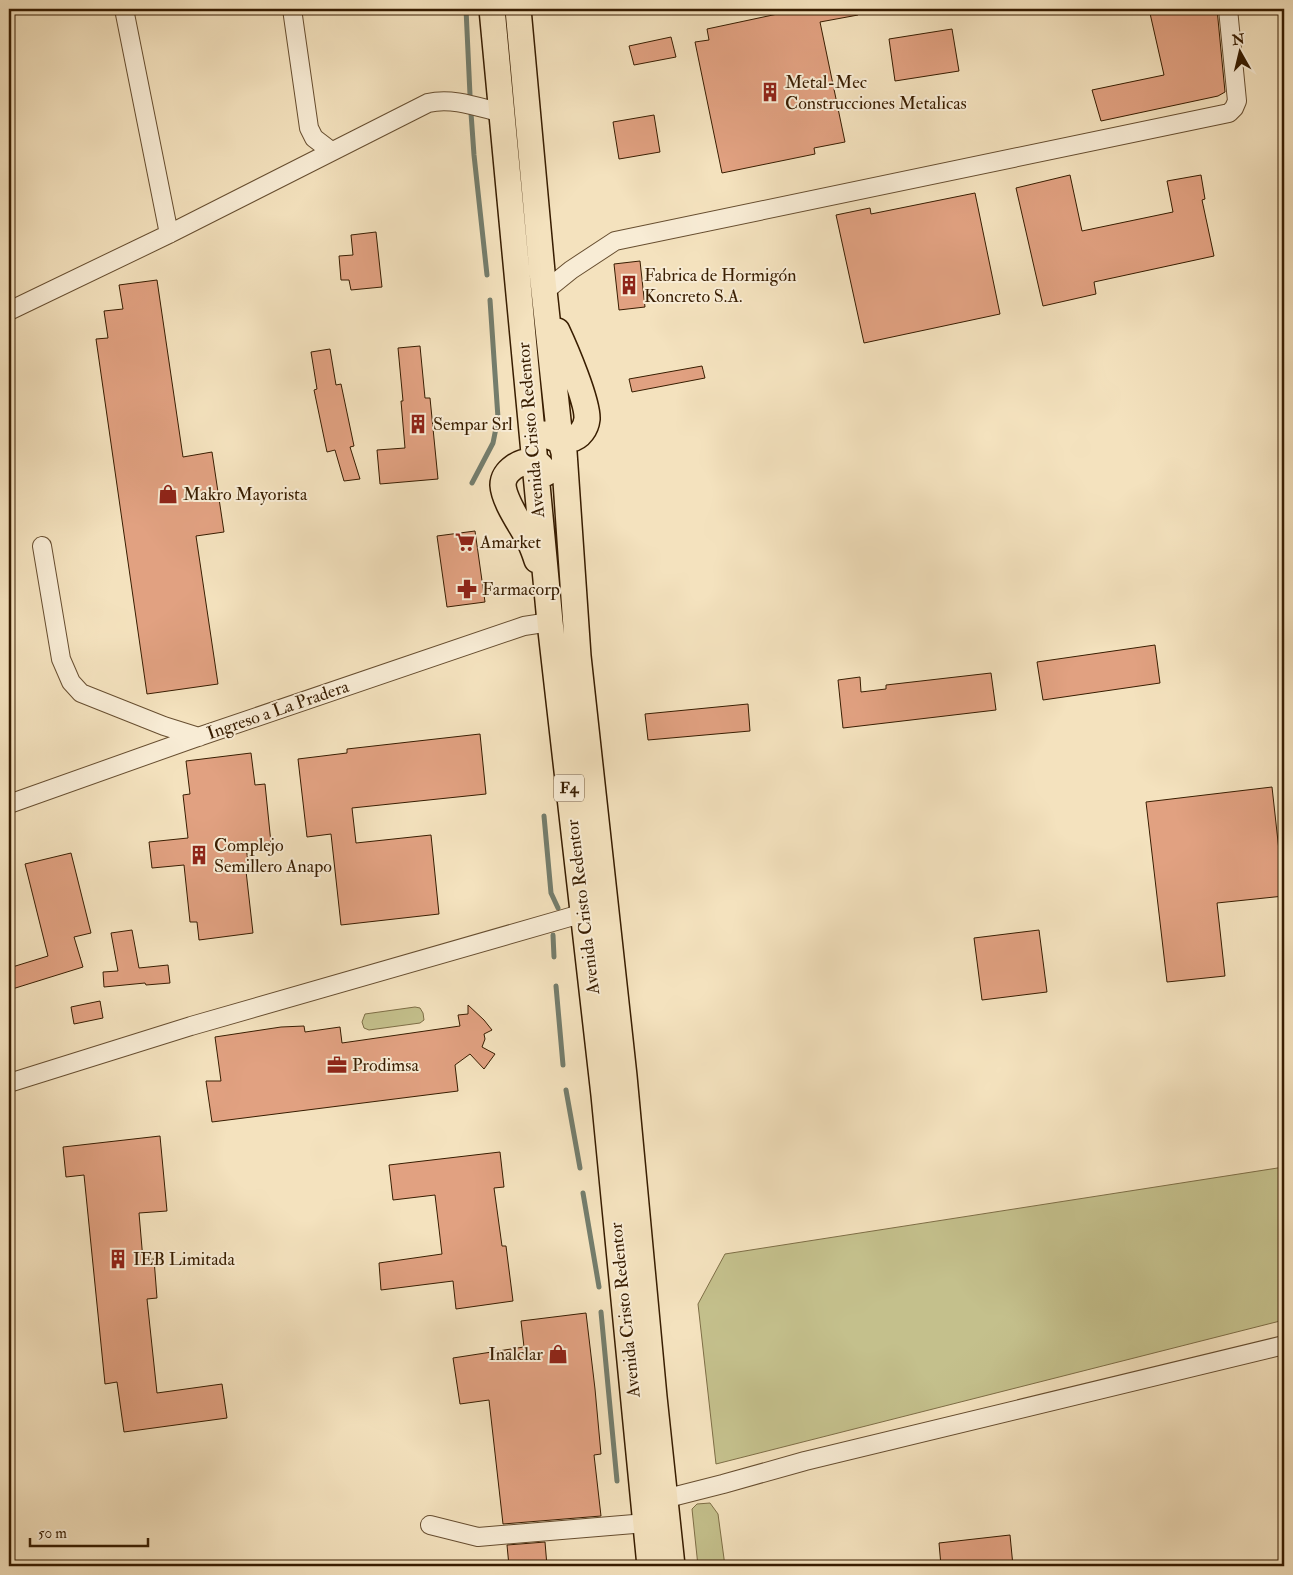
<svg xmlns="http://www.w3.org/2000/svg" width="1293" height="1575" font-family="'IM FELL Double Pica',serif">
<rect width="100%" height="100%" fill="#f4e2be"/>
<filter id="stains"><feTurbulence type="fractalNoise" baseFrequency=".004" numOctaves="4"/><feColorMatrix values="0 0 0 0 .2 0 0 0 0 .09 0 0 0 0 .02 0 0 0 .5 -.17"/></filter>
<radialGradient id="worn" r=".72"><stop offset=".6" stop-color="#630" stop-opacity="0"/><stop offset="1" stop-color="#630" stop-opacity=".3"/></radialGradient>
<path fill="#c4c08c" stroke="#7e6e46" d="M415,1007L420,1008L423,1013L424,1020L420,1023L369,1030L364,1028L362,1022L365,1014Z
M1284,1167V1320L716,1464L698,1304L725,1254Z
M710,1503L718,1514L725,1566H698L692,1509L697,1504Z"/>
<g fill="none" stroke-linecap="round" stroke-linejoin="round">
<path stroke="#747d6c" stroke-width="5" d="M466,9L470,95
M471,113L474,155L487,275
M472,483L493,443L498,418L490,300
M544,816L551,893L558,908
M553,935L554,957
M556,986L563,1065
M566,1090L580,1168
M583,1193L599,1287
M601,1312L617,1481"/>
</g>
<path fill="#e1a181" stroke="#381d01" d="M801,9H857L858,15L820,22L845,142L814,148L815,154L722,173L695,42L709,40L707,29Z
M1149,9H1217L1225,92L1218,96L1101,121L1092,90L1164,75Z
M952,29L959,71L895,81L889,39Z
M671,37L676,57L634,65L629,46Z
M654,115L660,152L619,159L613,122Z
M1070,175L1082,231L1173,212L1167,181L1201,175L1205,199L1202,200L1214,256L1094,282L1096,294L1043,306L1016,188Z
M975,193L1000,314L864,343L836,215L870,208L871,214Z
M376,232L382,287L351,290L349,280H341L339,256L353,255L351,235Z
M640,261L645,307L619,310L614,264Z
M157,280L183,457L212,452L224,532L196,536L218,684L147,694L96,339L108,338L104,311L123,309L119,285Z
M420,346L425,398H430L438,479L380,484L377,450L405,448L401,401H403L398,348Z
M330,349L336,385L341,384L354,446L350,447L360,479L344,481L335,450L327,452L314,390L317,389L311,352Z
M702,366L705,378L632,392L629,379Z
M475,531L485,602L447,607L437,536Z
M1155,645L1160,683L1043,700L1037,662Z
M991,673L996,710L843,728L838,680L860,677L861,692L886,689V685Z
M748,704L750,731L648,740L645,714Z
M480,734L486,794L352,808L356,843L431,835L439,914L341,925L331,834L307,837L298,759L347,753V749Z
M251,753L255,785L265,784L271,843L246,846L249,871H246L253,933L199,940L197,922H190L184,865L152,868L149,842L188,838L183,795L190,794L186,761Z
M1272,787L1284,896L1217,903L1225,976L1167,982L1146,802Z
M71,853L91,933L74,937L83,967L9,990V968L48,956L25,864Z
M132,930L139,968L168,965L170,983L146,985L145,983L104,987L103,972L118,971L111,933Z
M1039,930L1047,992L982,1000L974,938Z
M100,1001L103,1018L74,1024L71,1007Z
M468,1005L484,1020L492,1030L484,1034L485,1039L482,1047L495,1054L484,1069L470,1054L455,1065L458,1091L212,1122L206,1081H221L215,1037L281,1027L304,1026L305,1032L340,1027L342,1043L460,1026L458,1015L468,1014Z
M160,1136L167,1211L139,1213L143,1260L154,1259L157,1298L147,1299L157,1393L222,1384L227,1418L124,1432L117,1382L105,1384L84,1175L66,1177L63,1147Z
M500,1152L504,1187L494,1188L502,1246H506L513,1301L456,1309L453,1281L381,1290L379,1263L442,1254L435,1195L393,1200L389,1165Z
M586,1313L595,1389L601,1454L594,1455L601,1516L503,1524L489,1400L460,1404L453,1358L524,1347L521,1321Z
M1010,1535L1013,1566H941L939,1543Z
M545,1542L547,1566H509L507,1545Z"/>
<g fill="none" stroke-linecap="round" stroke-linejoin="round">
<defs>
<path id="minor" d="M124,9L169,234
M292,9L309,128L314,138L331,151
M545,291L571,270L615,241L1229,113L1234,108L1237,101L1228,9
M9,311L169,234L428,103C452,97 478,107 502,113
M42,546L61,659L71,682L81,693L164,726L199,737
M9,804L192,739L524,626L550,622
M9,1083L191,1026L584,913
M664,1499L723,1484L805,1461L1284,1345
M430,1525L478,1537L646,1523"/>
<path id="highway" d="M492,9L550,622L604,1095L650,1566
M518,9L542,272L560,439L564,452L578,656L624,1076L654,1397L672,1566
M546,434C552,439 563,441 571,439C580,437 586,428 587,419C588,402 565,348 557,331
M537,560C535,554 533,548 530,542C522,526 504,502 503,485C503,471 521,459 535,462C539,463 543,469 546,473"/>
</defs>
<use href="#minor" stroke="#674e30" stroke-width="20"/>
<use href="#highway" stroke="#381d01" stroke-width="28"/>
<use href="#minor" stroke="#f8ecd5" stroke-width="18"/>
<use href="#highway" stroke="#f4e2be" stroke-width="25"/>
</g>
<defs>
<symbol id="building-bare" viewBox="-9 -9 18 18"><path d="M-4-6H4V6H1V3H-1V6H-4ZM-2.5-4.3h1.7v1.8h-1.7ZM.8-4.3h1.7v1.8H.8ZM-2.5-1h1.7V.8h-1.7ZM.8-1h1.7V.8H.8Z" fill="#8f2418" stroke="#f8ecd5" stroke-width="2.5" paint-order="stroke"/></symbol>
<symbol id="shop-bare" viewBox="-9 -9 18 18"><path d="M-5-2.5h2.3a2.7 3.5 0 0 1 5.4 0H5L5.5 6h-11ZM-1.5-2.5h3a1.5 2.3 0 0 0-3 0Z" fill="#8f2418" stroke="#f8ecd5" stroke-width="2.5" paint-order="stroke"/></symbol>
<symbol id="supermarket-bare" viewBox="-9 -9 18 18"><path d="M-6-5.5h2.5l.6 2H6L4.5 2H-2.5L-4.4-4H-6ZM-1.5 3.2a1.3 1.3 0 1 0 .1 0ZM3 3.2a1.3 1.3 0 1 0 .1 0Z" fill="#8f2418" stroke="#f8ecd5" stroke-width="2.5" paint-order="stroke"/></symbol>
<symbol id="pharmacy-bare" viewBox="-9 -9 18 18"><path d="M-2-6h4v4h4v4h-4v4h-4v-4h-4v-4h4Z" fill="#8f2418" stroke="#f8ecd5" stroke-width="2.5" paint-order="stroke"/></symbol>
<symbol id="office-bare" viewBox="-9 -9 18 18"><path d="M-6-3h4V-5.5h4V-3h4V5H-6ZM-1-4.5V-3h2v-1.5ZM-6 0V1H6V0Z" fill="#8f2418" stroke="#f8ecd5" stroke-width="2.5" paint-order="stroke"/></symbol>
</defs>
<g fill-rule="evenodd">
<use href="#building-bare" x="756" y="78" width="28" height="28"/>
<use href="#building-bare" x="615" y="271" width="28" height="28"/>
<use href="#building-bare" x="404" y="410" width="28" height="28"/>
<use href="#shop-bare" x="154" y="480" width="28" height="28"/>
<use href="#supermarket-bare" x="451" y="528" width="28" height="28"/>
<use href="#pharmacy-bare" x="453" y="575" width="28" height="28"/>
<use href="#building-bare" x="185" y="841" width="28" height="28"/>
<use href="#office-bare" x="323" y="1051" width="28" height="28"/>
<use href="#building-bare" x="104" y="1245" width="28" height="28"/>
<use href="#shop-bare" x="544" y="1340" width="28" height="28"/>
</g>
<g text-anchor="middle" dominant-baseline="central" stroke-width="4" stroke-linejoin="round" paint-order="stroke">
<rect fill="#f8ecd5" stroke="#725b41" stroke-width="1" x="554" y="774.5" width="30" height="27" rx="4"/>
<g font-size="16" font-weight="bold" fill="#381d01">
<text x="569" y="788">F4</text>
</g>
<g font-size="18" fill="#381d01" stroke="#f8ecd5" text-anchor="start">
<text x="785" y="82">Metal-Mec<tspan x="785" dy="21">Construcciones Metalicas</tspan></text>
<text x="644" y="275">Fabrica de Hormigón<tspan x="644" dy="21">Koncreto S.A.</tspan></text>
<text x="433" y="424">Sempar Srl</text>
<text x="183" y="494">Makro Mayorista</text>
<text x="480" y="542">Amarket</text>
<text x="482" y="589">Farmacorp</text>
<text x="214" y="845">Complejo<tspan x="214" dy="21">Semillero Anapo</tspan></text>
<text x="352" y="1065">Prodimsa</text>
<text x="133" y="1259">IEB Limitada</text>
<text x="543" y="1354" text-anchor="end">Inalclar</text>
</g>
<g font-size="18" fill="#381d01" stroke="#f8ecd5">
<text transform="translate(531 430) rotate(-95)">Avenida Cristo Redentor</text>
<text transform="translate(278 710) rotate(-19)">Ingreso a La Pradera</text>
<text transform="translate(583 907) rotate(-97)">Avenida Cristo Redentor</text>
<text transform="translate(625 1310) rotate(-96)">Avenida Cristo Redentor</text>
</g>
</g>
<rect width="1293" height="1575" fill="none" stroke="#f4e2be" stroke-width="30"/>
<rect x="10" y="10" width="1273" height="1555" fill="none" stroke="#381d01" stroke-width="2.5"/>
<rect x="15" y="15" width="1263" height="1545" fill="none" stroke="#381d01"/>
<g transform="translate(1240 52) rotate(352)" stroke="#f8ecd5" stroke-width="4" paint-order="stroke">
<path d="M0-4L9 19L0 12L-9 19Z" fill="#381d01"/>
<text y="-8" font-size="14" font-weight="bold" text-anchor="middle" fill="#381d01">N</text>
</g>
<path d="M30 1538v8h118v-8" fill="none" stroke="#381d01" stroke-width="2.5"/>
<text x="38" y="1538" font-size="15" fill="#381d01" stroke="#f8ecd5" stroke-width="4" paint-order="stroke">50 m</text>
<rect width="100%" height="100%" filter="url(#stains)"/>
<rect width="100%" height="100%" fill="url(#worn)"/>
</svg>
